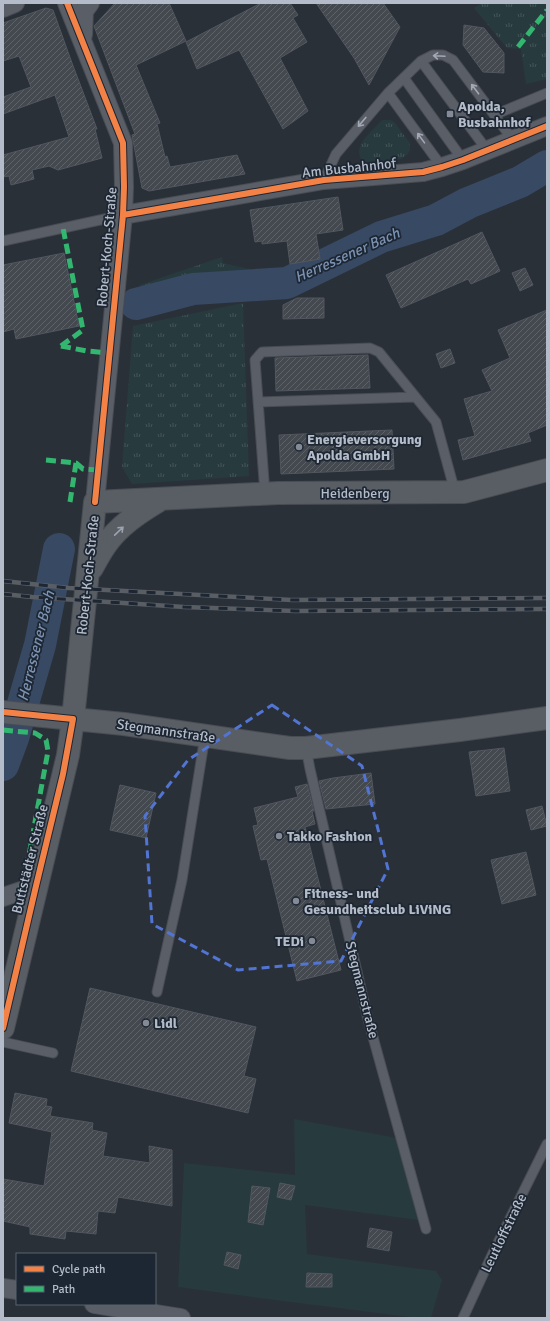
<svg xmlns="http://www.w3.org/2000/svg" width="550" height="1321" font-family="Signika,sans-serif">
<defs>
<pattern id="grass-tufts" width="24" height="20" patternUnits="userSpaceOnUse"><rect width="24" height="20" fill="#273a3e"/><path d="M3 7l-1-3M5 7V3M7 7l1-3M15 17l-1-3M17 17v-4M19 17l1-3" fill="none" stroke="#445559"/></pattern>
<pattern id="building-hatch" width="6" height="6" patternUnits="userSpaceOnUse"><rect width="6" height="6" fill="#444950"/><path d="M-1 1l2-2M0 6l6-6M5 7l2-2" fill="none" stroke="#5d6168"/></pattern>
</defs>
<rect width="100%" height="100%" fill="#2a3038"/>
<path fill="url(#grass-tufts)" d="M482,3H547V79L526,84L521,49L507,48L474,8Z
M383,120H390L394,122L410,143V150L407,155L401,159L364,163C350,147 370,134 380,122Z
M222,257L223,263L253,270L254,280L191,285L163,292L158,286L140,290V285Z
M243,303L249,476L132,484L122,467L133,326Z"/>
<path fill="#273a3e" d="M294,1119L397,1138L418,1220L305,1205L307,1254L436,1271L442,1280L431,1318H417L290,1302L178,1287L184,1163L295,1175Z"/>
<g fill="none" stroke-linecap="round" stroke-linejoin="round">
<path stroke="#384963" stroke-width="32" d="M136,304L193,289L287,283L381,237L436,220L468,203L520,182L547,166
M3,765L13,738L40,645L59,549"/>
</g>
<path fill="url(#building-hatch)" stroke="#52575f" d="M115,3H169L186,41L136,65L160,123L157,124L165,157L167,156L170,167L237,155L245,174L149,191L142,188L132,135L135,134L94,26Z
M261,3H290L298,15L293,18L307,42L280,58L308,111L283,129L239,50L197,69L186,42Z
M316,3H383L400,27L369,85L354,58Z
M46,8L53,10L72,63L97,129H95L102,158L58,170L49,166L32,170L34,179L11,185L9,176L3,177V155L69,137L55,95L3,114V97L31,87L19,56L3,61V23Z
M464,25L484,28L504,53V73L483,72L463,45Z
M338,197L343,230L316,234L320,259L290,264L287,241L262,244V241L255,242L250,210Z
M482,232L500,271L471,284L468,279L401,308L386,275Z
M64,253L79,326L16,339L14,329L3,332V265Z
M525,268L533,285L520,291L512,273Z
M297,298H324V318L283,319V305Z
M547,310V425L528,433L531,441L463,460L458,440L475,436L464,399L492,391L482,370L510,358L498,330Z
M450,349L455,363L441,368L436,354Z
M368,355L370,388L276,391L275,358Z
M392,430L394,469L281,474L279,435Z
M504,748L510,791L476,796L469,752Z
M371,773L375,804L326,809L319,781L333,778Z
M307,784L314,811H312L315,824L305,827L341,970L297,981L267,859L261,860L253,826L258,825L254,808L298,797L295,787Z
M120,785L156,793L146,838L110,830Z
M542,806L547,826L531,830L526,810Z
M526,852L536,895L502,904L491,860Z
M90,988L256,1027L244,1076L256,1079L248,1113L71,1071Z
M15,1093L47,1099L46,1106L52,1107L50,1116L93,1123L92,1130L107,1133L103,1156L150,1163L149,1146L172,1150V1206L118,1197L115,1213L98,1211L96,1234L66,1231L65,1239L30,1234V1227L3,1221V1179L44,1186L52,1132L9,1123Z
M280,1183L295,1186L291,1200L277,1197Z
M252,1186L270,1188L263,1225L248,1222Z
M370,1228L392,1232L389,1251L367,1247Z
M227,1252L241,1255L238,1269L224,1265Z
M307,1273L332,1274V1287H306Z"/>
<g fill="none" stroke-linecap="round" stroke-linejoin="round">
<defs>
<path id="lane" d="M421,61L487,150
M404,78L463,160
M388,93L442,167
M494,115L547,93
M324,180L336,154L388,93L421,61L433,55H443L453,60L513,140
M3,241L123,215
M258,402L415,397
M265,494L255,360L262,352L370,348L379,352L436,422L455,492
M306,748L310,769L368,1019L426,1229
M157,992L182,880L205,736
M3,1042L53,1053
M463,1318L492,1255L547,1144"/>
<path id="street" d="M67,3L123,143L124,187L123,215L95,502
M3,8L15,3
M83,35L84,11L90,3
M123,215L324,180L423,172L442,167L463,160L547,126
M3,897L36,886
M3,1288L17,1290
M94,1304L181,1318"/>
<path id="secondary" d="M92,568C96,561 100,553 105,546C118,526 140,512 160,500
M3,712L124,724L290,748H306L460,730L547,718
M3,1028L68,755L73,719L95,502L278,493L464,492L547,470"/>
</defs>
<use href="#lane" stroke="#484c53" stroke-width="11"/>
<use href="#street" stroke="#484c53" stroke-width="20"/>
<use href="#secondary" stroke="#484c53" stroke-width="24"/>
<use href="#lane" stroke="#5a5e66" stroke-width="9"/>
<use href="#street" stroke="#5a5e66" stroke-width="18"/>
<use href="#secondary" stroke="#595d64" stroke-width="22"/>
<defs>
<path id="rail" d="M3,581L69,588L292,600L547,598
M3,594L32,597L184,607L295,611L547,609"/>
</defs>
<use href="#rail" stroke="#595d64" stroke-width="4.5"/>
<use href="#rail" stroke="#1d2633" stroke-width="3" stroke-dasharray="9" stroke-linecap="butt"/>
<path stroke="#33b770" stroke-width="5" stroke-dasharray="10 5" stroke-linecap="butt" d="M518,47L547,10
M61,346L83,330L63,228
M61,346L87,351L110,353
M46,460L76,463L83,469L98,470
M70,502L76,463
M3,730L35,733L46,740L48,751L29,855L20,891"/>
<defs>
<path id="cycleway" d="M67,3L123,143L124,187L123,215L95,502
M123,215L324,180L423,172L442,167L463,160L547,126
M3,712L73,719L63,774L36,886L3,1028"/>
</defs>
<use href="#cycleway" stroke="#1d2633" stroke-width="8"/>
<use href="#cycleway" stroke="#f48246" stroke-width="6"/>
</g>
<defs><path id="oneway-shaft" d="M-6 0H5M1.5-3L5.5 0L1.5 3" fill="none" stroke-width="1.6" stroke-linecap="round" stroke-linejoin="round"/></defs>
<g stroke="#a2a9b5">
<use href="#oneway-shaft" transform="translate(439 56) rotate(-177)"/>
<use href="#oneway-shaft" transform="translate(475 89) rotate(-127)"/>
<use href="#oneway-shaft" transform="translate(362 122) rotate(130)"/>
<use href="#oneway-shaft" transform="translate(421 138) rotate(-126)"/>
</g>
<use stroke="#9da4b0" href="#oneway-shaft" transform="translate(119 531) rotate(-44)"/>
<path fill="none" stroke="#5274d3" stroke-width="3" stroke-dasharray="8 5" stroke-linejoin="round" d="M272,705L362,766L388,869L341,961L238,970L152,924L145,816L188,760Z"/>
<g fill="#848b96" stroke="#1d2633" stroke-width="1.5">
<rect x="446" y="110" width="8" height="8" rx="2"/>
<circle cx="299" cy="447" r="4"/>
<circle cx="279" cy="836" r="4"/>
<circle cx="296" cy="901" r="4"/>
<circle cx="312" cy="941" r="4"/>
<circle cx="146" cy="1023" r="4"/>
</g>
<g text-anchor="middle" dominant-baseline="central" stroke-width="3.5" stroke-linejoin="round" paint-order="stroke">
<g font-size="14" font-weight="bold" fill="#b4bcc9" stroke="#1d2633" text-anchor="start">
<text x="458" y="106">Apolda,<tspan x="458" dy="16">Busbahnhof</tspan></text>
<text x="307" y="439">Energieversorgung<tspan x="307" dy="16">Apolda GmbH</tspan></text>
<text x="287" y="836">Takko Fashion</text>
<text x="304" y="893">Fitness- und<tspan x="304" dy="16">Gesundheitsclub LiViNG</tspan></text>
<text x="304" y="941" text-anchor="end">TEDi</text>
<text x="154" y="1023">Lidl</text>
</g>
<g font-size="14" fill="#b4bcc9" stroke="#1d2633">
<text transform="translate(349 168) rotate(-6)">Am Busbahnhof</text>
<text transform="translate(107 247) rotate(-85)">Robert-Koch-Straße</text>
<text x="355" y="493">Heidenberg</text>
<text transform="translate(88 575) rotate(-84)">Robert-Koch-Straße</text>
<text transform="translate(166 731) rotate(8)">Stegmannstraße</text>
<text transform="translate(30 859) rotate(-76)">Buttstädter Straße</text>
<text transform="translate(362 990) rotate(76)">Stegmannstraße</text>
<text transform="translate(504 1233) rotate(-64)">Leutloffstraße</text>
</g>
<g font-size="15" font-style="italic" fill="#7c92b1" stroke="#1d2633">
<text transform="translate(347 255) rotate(-24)">Herressener Bach</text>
<text transform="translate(36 646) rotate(-76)">Herressener Bach</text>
</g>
</g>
<rect width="550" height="1321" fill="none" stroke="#b4bcc9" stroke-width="8"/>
<rect x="16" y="1253" width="140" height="52" fill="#1d2633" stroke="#59626f"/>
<rect x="24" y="1266" width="20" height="6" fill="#f48246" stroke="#59626f"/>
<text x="52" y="1273" font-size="12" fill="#b4bcc9">Cycle path</text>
<rect x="24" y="1286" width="20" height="6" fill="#33b770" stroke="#59626f"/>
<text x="52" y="1293" font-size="12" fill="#b4bcc9">Path</text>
</svg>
